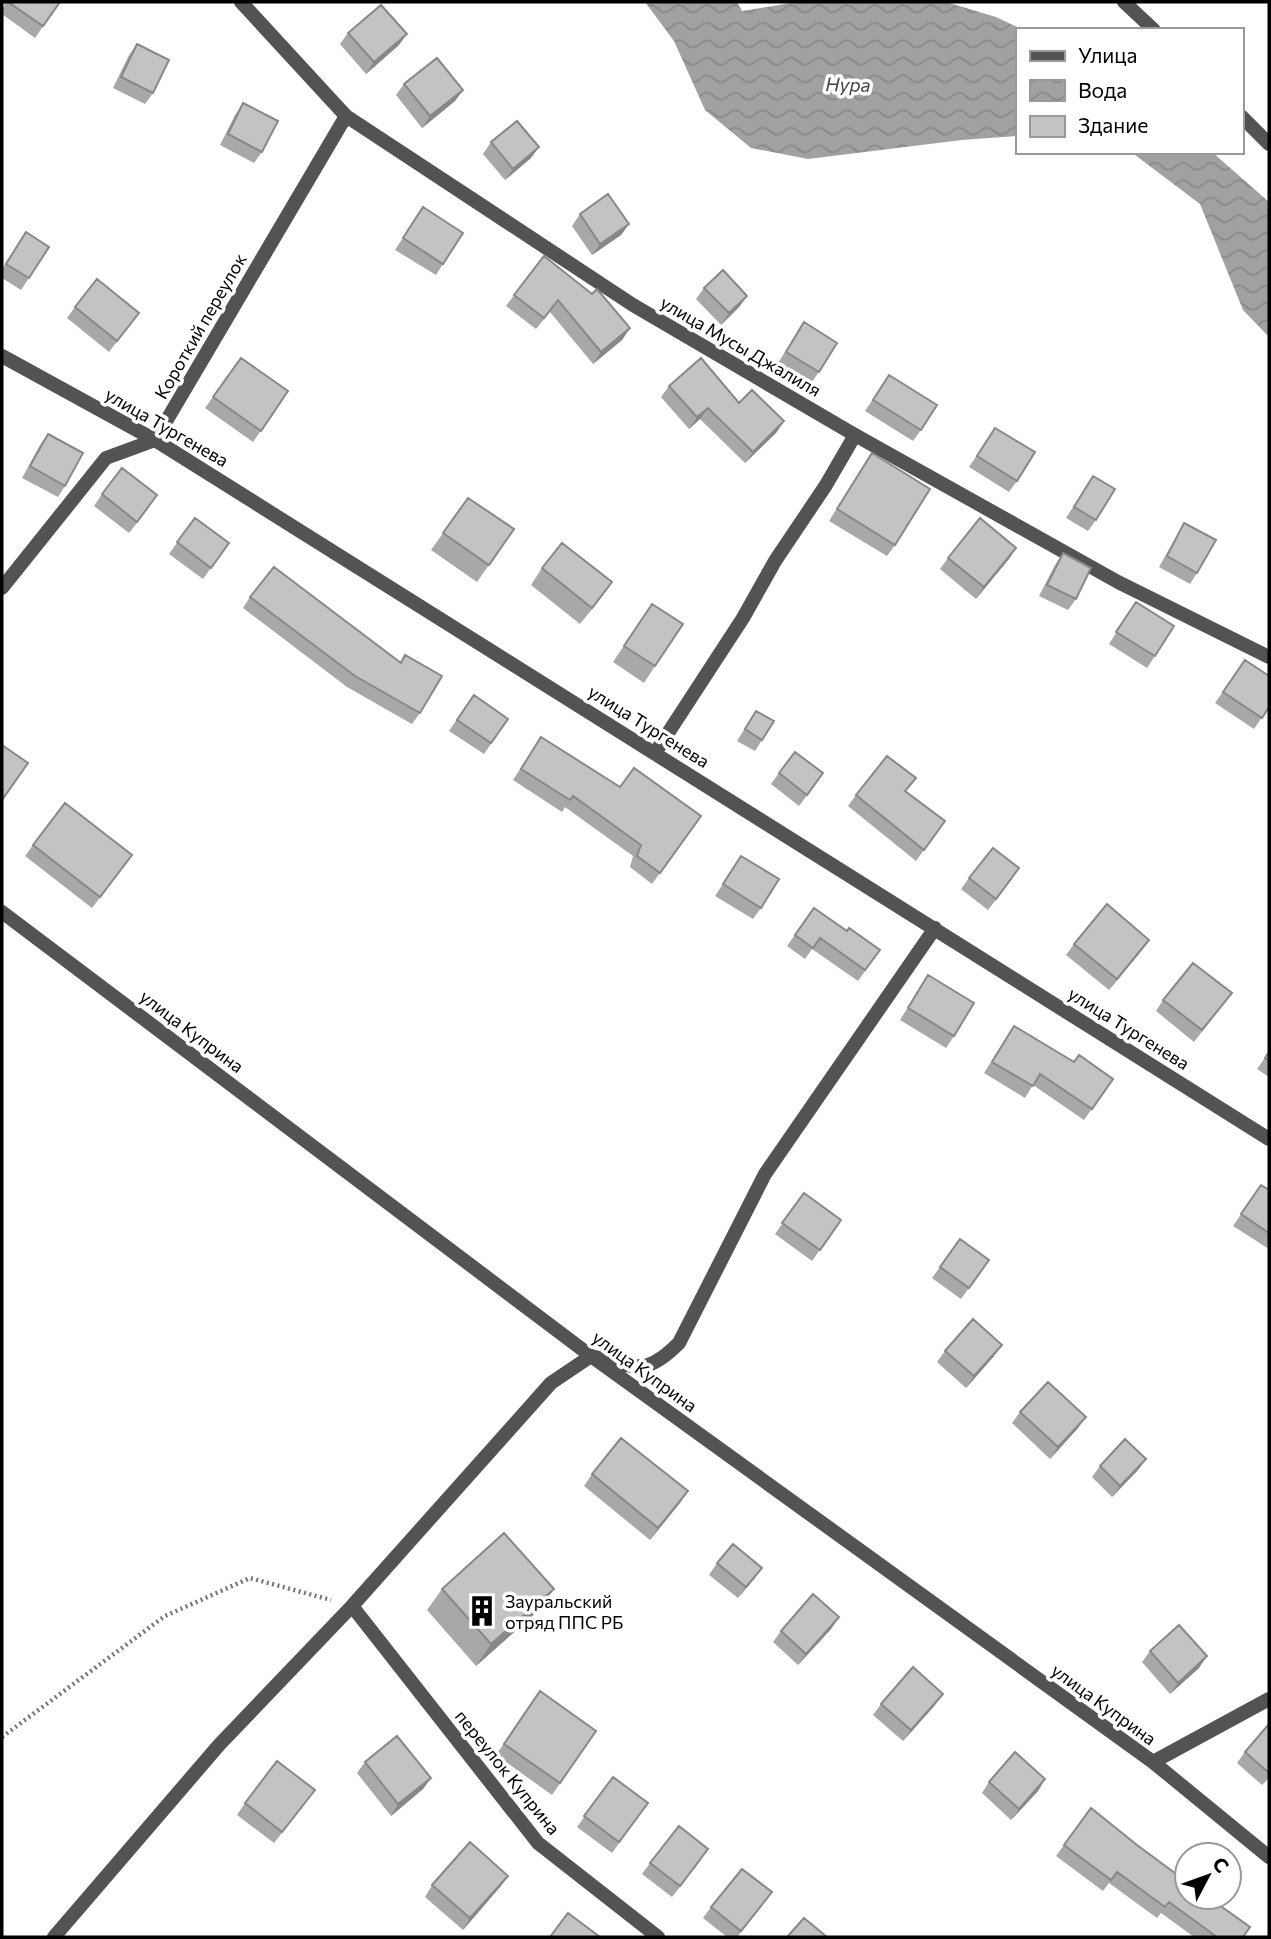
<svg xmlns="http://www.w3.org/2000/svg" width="1271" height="1939" font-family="Commissioner,sans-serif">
<defs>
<pattern id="water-waves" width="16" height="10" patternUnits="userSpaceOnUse" patternTransform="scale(1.75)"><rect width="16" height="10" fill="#a1a1a1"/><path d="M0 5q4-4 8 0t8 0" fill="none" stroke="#898989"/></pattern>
</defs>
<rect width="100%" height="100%" fill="#fff"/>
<path fill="url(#water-waves)" d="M645,2H737L742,11L797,2H946L996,17L1023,30H1017V136L962,140L808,159L751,148L705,110L674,41Z
M1131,152H1212L1269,202V337L1243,310L1200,204Z"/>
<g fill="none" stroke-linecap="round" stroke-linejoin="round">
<path stroke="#757575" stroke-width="4.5" stroke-dasharray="2 3.5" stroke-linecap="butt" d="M2,1737L165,1616L250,1578L331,1600"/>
<path stroke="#535353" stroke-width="14" d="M655,753L743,618L775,561L826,485L855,435"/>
<path stroke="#535353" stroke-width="14" d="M241,2L346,116L633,305L855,435L1118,582L1269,657
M1124,2L1154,30
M1241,116L1269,144
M2,356L155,440L1269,1139
M2,588L106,458L155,440L346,116
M2,912L591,1356L1153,1762L1269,1857
M352,1606L538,1843L658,1937
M1153,1762L1269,1699
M54,1937L219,1745L352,1606L551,1383L591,1356C635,1366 644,1378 679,1343L765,1174L935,928"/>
</g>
<path fill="#a8a8a8" d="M2,2H60L35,38L2,14V9L5,5Z
M348,33L399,45L366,74L340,44Z
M137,44L153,93L145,104L113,88L129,55Z
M404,84L463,90L455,101L422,128L396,95Z
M243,103L262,152L254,163L220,145L235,115Z
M491,142L531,158L505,180L483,154Z
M423,207L443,264L436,275L395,250Z
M580,214L629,224L621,235L592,255L572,226Z
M26,232L29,278L21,290L2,278V269Z
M544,256L630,328L622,340L593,364L550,312L536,329L506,306Z
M704,288L747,296L739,307L721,325L696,299Z
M75,307L139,313L109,352L67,318Z
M804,322L819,372L811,383L778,363Z
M241,358L288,391L253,442L205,408Z
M889,375L921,430L913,441L865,411Z
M669,386L739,403L784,421L776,433L745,463L700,419L689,429L661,397Z
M995,428L1017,481L1009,492L969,467Z
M48,434L65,486L58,497L22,478L40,445Z
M872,453L895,545L887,556L829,521Z
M1093,476L1096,520L1088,531L1066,518Z
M102,494L150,506L129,533L94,506Z
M468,498L514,529L477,582L431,550Z
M195,518L229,543L203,579L169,554Z
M1184,523L1197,573L1190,584L1159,567L1177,535Z
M1016,548L976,599L940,569L948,558Z
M1063,553L1076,599L1068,610L1039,596L1055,565Z
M542,568L612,582L580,624L531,585Z
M250,597L400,662L405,655L420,713L412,724L347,687L243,608Z
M1136,602L1155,656L1147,668L1109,644Z
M652,604L655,666L644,683L613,662Z
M1245,660L1269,707L1254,729L1215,703Z
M474,695L508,719L484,754L449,731Z
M756,711L762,740L755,751L737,741Z
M541,737L620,787L701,816L652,884L630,867L633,856L565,807L562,812L513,780Z
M779,773L815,785L799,806L771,784Z
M906,792L945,821L916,861L848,806L856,795Z
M33,845L124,866L92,908L25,856Z
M741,856L761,908L753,919L715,896Z
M969,878L1012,879L988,910L961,889Z
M814,908L847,931L880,950L858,981L812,949L805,959L787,946Z
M1074,944L1141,951L1109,990L1066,955Z
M928,975L954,1036L946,1048L900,1020Z
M1232,993L1194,1042L1156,1011L1163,1000Z
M1014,1026L1074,1062L1113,1079L1084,1120L1033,1085L1025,1098L984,1073Z
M1269,1052V1077L1257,1069Z
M1261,1185L1269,1190V1249L1233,1226Z
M804,1193L841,1220L812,1261L775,1234Z
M960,1239L989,1260L961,1299L932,1278Z
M945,1351L994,1356L966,1388L937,1362Z
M1020,1412L1078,1428L1050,1459L1012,1423Z
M1146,1459L1138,1470L1112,1497L1092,1477L1100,1466Z
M592,1474L688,1491L650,1540L584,1486Z
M717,1563L762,1568L738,1598L709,1575Z
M442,1589L538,1611L476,1666L427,1610Z
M839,1617L831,1629L798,1665L773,1642L781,1631Z
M1150,1651L1199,1668L1170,1694L1142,1662Z
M540,1691L596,1731L552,1795L496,1755Z
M881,1704L935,1705L903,1741L873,1715Z
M1269,1724V1778L1262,1785L1237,1763L1245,1752Z
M365,1762L431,1778L423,1789L391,1816L357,1773Z
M613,1777L648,1803L612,1853L577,1827Z
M1045,1779L1038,1791L1011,1820L982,1793L989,1782Z
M307,1801L274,1843L237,1815L245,1803Z
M1064,1845L1243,1937H1194L1161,1913L1157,1918L1109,1883L1103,1891L1056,1856Z
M701,1860L672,1897L642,1874L650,1863Z
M508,1876L500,1887L463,1930L425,1897L432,1885Z
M764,1903L737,1937H727L703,1918L711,1907Z"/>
<path fill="#888" d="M407,34L399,45L366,74L374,62Z
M463,90L455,101L422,128L430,116Z
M539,147L531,158L505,180L513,169Z
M629,224L621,235L592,255L600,244Z
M747,296L739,307L721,325L729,313Z
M630,328L622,340L593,364L601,352Z
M708,408L700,419L689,429L697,417Z
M784,421L776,433L745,463L753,452Z
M1016,548L1009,559L976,599L984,587Z
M612,582L600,599L580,624L592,608Z
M1149,940L1141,951L1109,990L1117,979Z
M1002,1345L994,1356L966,1388L974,1376Z
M1086,1417L1078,1428L1050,1459L1058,1447Z
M1146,1459L1138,1470L1112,1497L1120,1486Z
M688,1491L680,1503L650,1540L658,1528Z
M762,1568L754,1579L738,1598L746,1587Z
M554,1589L538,1611L476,1666L491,1644Z
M839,1617L831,1629L798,1665L806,1654Z
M1207,1656L1199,1668L1170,1694L1178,1683Z
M943,1694L935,1705L903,1741L911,1730Z
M431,1778L423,1789L391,1816L398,1804Z
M1045,1779L1038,1791L1011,1820L1019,1809Z
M508,1876L500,1887L463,1930L470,1918Z
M772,1892L764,1903L737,1937L741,1931Z"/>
<path fill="#c3c3c3" stroke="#888" stroke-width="2" d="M8,2H60L43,26Z
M381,5L407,34L374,62L348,33Z
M137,44L169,60L153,93L121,77Z
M437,58L463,90L430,116L404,84Z
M243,103L278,121L262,152L228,134Z
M517,121L539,147L513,169L491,142Z
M608,194L629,224L600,244L580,214Z
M423,207L463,233L443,264L403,238Z
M26,232L49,247L29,278L6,264Z
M544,256L592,294L597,289L630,328L601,352L558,300L544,318L514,295Z
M723,270L747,296L729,313L704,288Z
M97,279L139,313L117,341L75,307Z
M804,322L837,343L819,372L786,352Z
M241,358L288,391L261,431L213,397Z
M701,358L739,403L752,390L784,421L753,452L708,408L697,417L669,386Z
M889,375L937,405L921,430L873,400Z
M995,428L1035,452L1017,481L977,456Z
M48,434L83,453L65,486L30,466Z
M872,453L930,489L895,545L837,509Z
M122,468L157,495L137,522L102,494Z
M1093,476L1115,489L1096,520L1074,507Z
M468,498L514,529L489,565L443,533Z
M195,518L229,543L211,568L177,542Z
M980,518L1016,548L984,587L948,558Z
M1184,523L1216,540L1197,573L1167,556Z
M562,543L612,582L592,608L542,568Z
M1063,553L1091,568L1076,599L1047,585Z
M274,567L401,663L405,655L442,676L420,713L355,676L250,597Z
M1136,602L1174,626L1155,656L1116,632Z
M652,604L683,624L655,666L624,646Z
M1245,660L1269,676V707L1262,718L1223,692Z
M474,695L508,719L491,743L457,720Z
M756,711L774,721L762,740L745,729Z
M541,737L620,787L634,768L701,816L660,873L637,856L641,845L573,796L570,800L521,769Z
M2,745L28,763L2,800Z
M795,752L823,773L807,795L779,773Z
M887,756L916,778L905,791L945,821L924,850L856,795Z
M65,803L132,855L100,897L33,845Z
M993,848L1019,868L996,899L969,878Z
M741,856L779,879L761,908L723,884Z
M1107,904L1149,940L1117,979L1074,944Z
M814,908L847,931L849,928L880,950L865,970L820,938L813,948L795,935Z
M1193,963L1232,993L1202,1030L1163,1000Z
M928,975L974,1003L954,1036L908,1008Z
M1014,1026L1074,1062L1079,1055L1113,1079L1092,1109L1040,1074L1033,1086L992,1062Z
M1269,1052V1061L1265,1058Z
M1261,1185L1269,1190V1233L1241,1214Z
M804,1193L841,1220L820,1250L782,1223Z
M960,1239L989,1260L969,1288L940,1267Z
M973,1319L1002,1345L974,1376L945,1351Z
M1048,1382L1086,1417L1058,1447L1020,1412Z
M621,1438L688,1491L658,1528L592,1474Z
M1125,1439L1146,1459L1120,1486L1100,1466Z
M504,1533L554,1589L491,1644L442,1589Z
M733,1544L762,1568L746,1587L717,1563Z
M813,1594L839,1617L806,1654L781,1631Z
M1179,1625L1207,1656L1178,1683L1150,1651Z
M913,1667L943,1694L911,1730L881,1704Z
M540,1691L596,1731L560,1783L504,1744Z
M1269,1724V1773L1245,1752Z
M397,1736L431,1778L398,1804L365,1762Z
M1015,1752L1045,1779L1019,1809L989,1782Z
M277,1761L315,1790L282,1832L245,1803Z
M613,1777L648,1803L619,1842L584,1816Z
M1091,1808L1137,1845L1187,1882V1897H1208L1250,1927L1243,1937H1217L1169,1902L1165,1907L1117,1872L1111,1880L1064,1845Z
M679,1826L708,1849L680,1886L650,1863Z
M470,1842L508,1876L470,1918L432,1885Z
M742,1869L772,1892L741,1931L711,1907Z
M568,1913L600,1937H550Z
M804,1918L827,1937H787Z"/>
<defs>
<symbol id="building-bare" viewBox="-9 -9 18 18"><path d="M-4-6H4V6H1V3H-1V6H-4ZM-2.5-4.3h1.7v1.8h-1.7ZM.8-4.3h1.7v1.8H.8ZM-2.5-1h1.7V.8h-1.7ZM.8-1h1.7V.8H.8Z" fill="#000" stroke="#fff" stroke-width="2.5" paint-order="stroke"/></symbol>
</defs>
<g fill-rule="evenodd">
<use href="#building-bare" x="460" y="1589" width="44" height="44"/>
</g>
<g text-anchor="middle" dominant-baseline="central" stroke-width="7" stroke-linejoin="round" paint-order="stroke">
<g font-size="18" fill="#000" stroke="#fff">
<text transform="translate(200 326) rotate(-60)">Короткий переулок</text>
<text transform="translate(741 346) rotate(30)">улица Мусы Джалиля</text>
<text transform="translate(167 427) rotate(30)">улица Тургенева</text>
<text transform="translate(649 726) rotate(32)">улица Тургенева</text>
<text transform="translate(1129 1028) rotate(32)">улица Тургенева</text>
<text transform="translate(192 1031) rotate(37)">улица Куприна</text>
<text transform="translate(645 1371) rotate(36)">улица Куприна</text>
<text transform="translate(1104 1704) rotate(36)">улица Куприна</text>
<text transform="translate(508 1772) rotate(51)">переулок Куприна</text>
</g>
<g font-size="18" fill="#000" stroke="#fff" text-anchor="start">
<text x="505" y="1601">Зауральский<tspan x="505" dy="21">отряд ППС РБ</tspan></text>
</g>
<g font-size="19" font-style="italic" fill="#424242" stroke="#fff">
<text transform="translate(848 84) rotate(1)">Нура</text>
</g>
</g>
<rect width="1271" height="1939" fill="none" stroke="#000000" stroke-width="7"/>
<rect x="1016" y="28" width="228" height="126" fill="#ffffff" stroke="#999999" stroke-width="2"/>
<rect x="1030" y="51" width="35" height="10" fill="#535353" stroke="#999999" stroke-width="2"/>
<text x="1078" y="63" font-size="21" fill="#000000">Улица</text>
<rect x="1030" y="80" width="35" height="21" fill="url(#water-waves)" stroke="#999999" stroke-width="2"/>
<text x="1078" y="98" font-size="21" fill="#000000">Вода</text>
<rect x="1030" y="116" width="35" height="21" fill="#c3c3c3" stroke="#999999" stroke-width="2"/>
<text x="1078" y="133" font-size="21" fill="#000000">Здание</text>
<g transform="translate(1208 1876) rotate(49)"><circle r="33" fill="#ffffff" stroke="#999999" stroke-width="2"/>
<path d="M0-5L12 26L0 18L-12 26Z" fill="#000000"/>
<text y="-10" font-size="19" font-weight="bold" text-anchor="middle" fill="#000000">С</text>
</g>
</svg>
